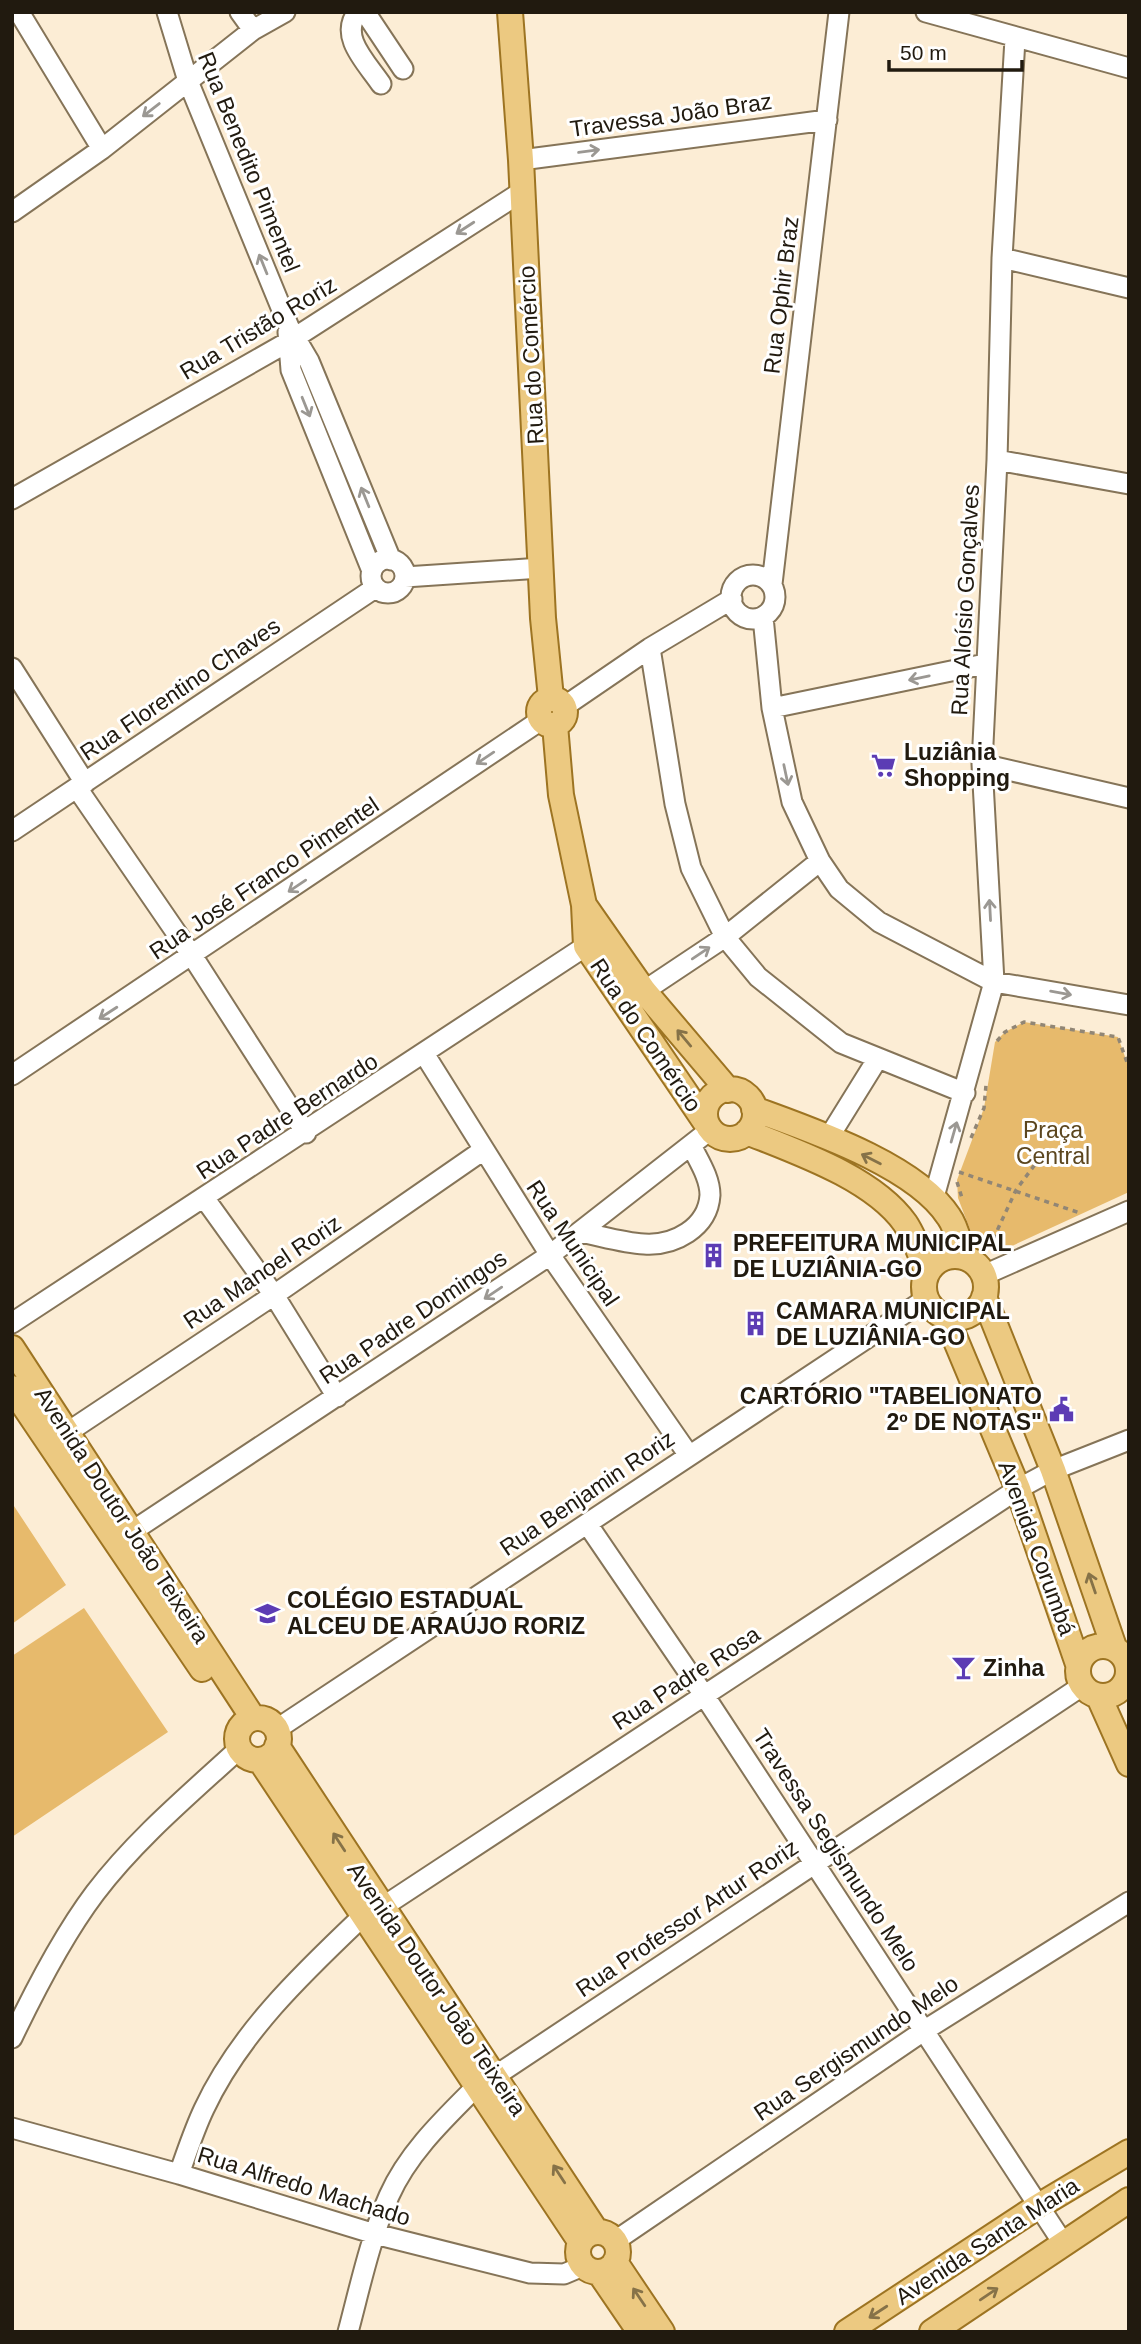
<svg xmlns="http://www.w3.org/2000/svg" width="1141" height="2344" font-family="Arial,sans-serif">
<rect width="100%" height="100%" fill="#fcedd5"/>
<path fill="#e7ba6c" d="M1024,1022L1118,1037L1129,1068V1192L1001,1251L976,1245L958,1198L957,1180L984,1108L995,1042L1005,1032Z
M12,1503L66,1585L12,1624Z
M84,1608L168,1732L12,1837V1656Z"/>
<g fill="none" stroke-linecap="round" stroke-linejoin="round">
<defs>
<path id="minor" d="M19,12L102,149
M167,12L188,81L289,327L309,361L391,560
M240,12L253,30
M358,12C338,36 367,63 381,84
M365,12L403,69
M926,12L1129,68
M521,160L827,120
M12,212L102,149L253,30L285,12
M1002,258L1129,288
M288,332L291,370L372,571
M997,460L1129,484
M12,499L288,342L523,191
M371 576a17 17 0 1 1 34 0a17 17 0 1 1-34 0Z
M731 597a22 22 0 1 1 44 0a22 22 0 1 1-44 0Z
M405,577L541,568
M772,584L839,12
M763,617L772,708L792,802L820,861L839,889L879,922L994,982L1129,1005
M650,648L675,804L691,868L725,937L758,977L841,1043L965,1093
M12,668L85,783
M565,706L650,648L732,599
M772,708L985,664
M982,764L1129,798
M77,788L193,957L306,1133
M12,831L375,588
M644,991L725,937L820,861
M425,1055L550,1255L688,1454
M12,1075L541,720
M829,1137L878,1058
M934,1197L994,982L982,764L997,460L1002,258L1015,39
M205,1199L274,1295L337,1397
M580,1232C601,1236 623,1243 644,1244C674,1246 708,1228 710,1195C710,1177 698,1160 691,1145
M984,1275L1129,1211
M12,1323L586,946
M68,1432L274,1295L482,1151
M588,1525L704,1695L1063,2243
M122,1538L550,1255L710,1130
M1126,1660L1129,1659
M277,1729L926,1299
M381,1908L1018,1489L1053,1470L1129,1440
M12,2038C34,1992 64,1934 95,1893C136,1839 190,1794 240,1748
M495,2076L1082,1686
M12,2128L179,2174L375,2234L530,2273L564,2274L583,2266
M179,2174C187,2152 194,2130 204,2109C240,2032 304,1972 364,1915
M615,2241L925,2030L1129,1902
M348,2332C360,2287 370,2239 389,2196C408,2153 444,2119 477,2086"/>
<path id="major" d="M510,12L521,160L543,618L551,698
M539 712a13 13 0 1 1 26 0a13 13 0 1 1-26 0Z
M555,725L561,795L584,905L586,946L706,1123
M584,905L644,991L728,1090
M705 1114a25 25 0 1 1 50 0a25 25 0 1 1-50 0Z
M754,1109C811,1130 916,1165 949,1217C957,1228 959,1244 964,1257
M747,1132C797,1152 873,1178 905,1223C915,1238 921,1256 927,1272
M924 1287a31 31 0 1 1 62 0a31 31 0 1 1-62 0Z
M984,1297L1053,1470L1114,1647
M946,1317L1018,1489L1078,1664
M12,1348L253,1718
M12,1388L202,1669
M1078 1671a25 25 0 1 1 50 0a25 25 0 1 1-50 0Z
M1099,1697L1129,1764
M237 1739a21 21 0 1 1 42 0a21 21 0 1 1-42 0Z
M277,1746L596,2231
M260,1760L580,2241
M578 2252a20 20 0 1 1 40 0a20 20 0 1 1-40 0Z
M615,2262L662,2332
M599,2272L640,2332
M847,2332L1037,2207L1129,2152
M932,2332L1129,2200"/>
</defs>
<use href="#minor" stroke="#857458" stroke-width="23"/>
<use href="#major" stroke="#9d7422" stroke-width="28"/>
<path stroke="#918675" stroke-width="3.5" stroke-dasharray="5 5" stroke-linecap="butt" d="M997,1041L1005,1032L1024,1022L1118,1037L1129,1068
M971,1138L984,1108L986,1085
M959,1172L1080,1213
M957,1182L962,1198
M989,1248L1016,1190L1048,1147"/>
<use href="#minor" stroke="#fff" stroke-width="19"/>
<use href="#major" stroke="#ecc981" stroke-width="24"/>
</g>
<defs><path id="oneway-shaft" d="M-6 0H5M1.5-3L5.5 0L1.5 3" fill="none" stroke-width="1.6" stroke-linecap="round" stroke-linejoin="round" transform="scale(1.75)"/></defs>
<g stroke="#9b9893">
<use href="#oneway-shaft" transform="translate(151 110) rotate(142)"/>
<use href="#oneway-shaft" transform="translate(589 151) rotate(-8)"/>
<use href="#oneway-shaft" transform="translate(465 228) rotate(147)"/>
<use href="#oneway-shaft" transform="translate(263 264) rotate(-112)"/>
<use href="#oneway-shaft" transform="translate(306 407) rotate(68)"/>
<use href="#oneway-shaft" transform="translate(365 497) rotate(-112)"/>
<use href="#oneway-shaft" transform="translate(919 678) rotate(168)"/>
<use href="#oneway-shaft" transform="translate(485 758) rotate(146)"/>
<use href="#oneway-shaft" transform="translate(786 775) rotate(78)"/>
<use href="#oneway-shaft" transform="translate(297 886) rotate(146)"/>
<use href="#oneway-shaft" transform="translate(990 910) rotate(-93)"/>
<use href="#oneway-shaft" transform="translate(701 953) rotate(-34)"/>
<use href="#oneway-shaft" transform="translate(1061 993) rotate(10)"/>
<use href="#oneway-shaft" transform="translate(108 1013) rotate(147)"/>
<use href="#oneway-shaft" transform="translate(954 1132) rotate(-74)"/>
<use href="#oneway-shaft" transform="translate(493 1293) rotate(146)"/>
</g>
<g stroke="#867248">
<use href="#oneway-shaft" transform="translate(684 1038) rotate(-130)"/>
<use href="#oneway-shaft" transform="translate(871 1159) rotate(-153)"/>
<use href="#oneway-shaft" transform="translate(1092 1583) rotate(-109)"/>
<use href="#oneway-shaft" transform="translate(339 1842) rotate(-123)"/>
<use href="#oneway-shaft" transform="translate(559 2174) rotate(-123)"/>
<use href="#oneway-shaft" transform="translate(989 2294) rotate(-34)"/>
<use href="#oneway-shaft" transform="translate(639 2297) rotate(-124)"/>
<use href="#oneway-shaft" transform="translate(878 2312) rotate(147)"/>
</g>
<defs>
<symbol id="supermarket-bare" viewBox="-9 -9 18 18"><path d="M-6-5.5h2.5l.6 2H6L4.5 2H-2.5L-4.4-4H-6ZM-1.5 3.2a1.3 1.3 0 1 0 .1 0ZM3 3.2a1.3 1.3 0 1 0 .1 0Z" fill="#5c3cb4" stroke="#fff" stroke-width="2.5" paint-order="stroke"/></symbol>
<symbol id="building-bare" viewBox="-9 -9 18 18"><path d="M-4-6H4V6H1V3H-1V6H-4ZM-2.5-4.3h1.7v1.8h-1.7ZM.8-4.3h1.7v1.8H.8ZM-2.5-1h1.7V.8h-1.7ZM.8-1h1.7V.8H.8Z" fill="#5c3cb4" stroke="#fff" stroke-width="2.5" paint-order="stroke"/></symbol>
<symbol id="civic-bare" viewBox="-9 -9 18 18"><path d="M-.6-6.5H3V-4.5H.6V-3L4-1V1h2V6H-6V1h2V-1L-.6-3ZM-1.2 2.5V6h2.4V2.5Z" fill="#5c3cb4" stroke="#fff" stroke-width="2.5" paint-order="stroke"/></symbol>
<symbol id="school-bare" viewBox="-9 -9 18 18"><path d="M0-5L7-2L0 1L-7-2ZM-4 1L0 2.5L4 1V4Q0 6-4 4Z" fill="#5c3cb4" stroke="#fff" stroke-width="2.5" paint-order="stroke"/></symbol>
<symbol id="bar-bare" viewBox="-9 -9 18 18"><path d="M-6-5H6L.8 .8V4.5H3.5V6h-7V4.5H-.8V.8Z" fill="#5c3cb4" stroke="#fff" stroke-width="2.5" paint-order="stroke"/></symbol>
</defs>
<g fill-rule="evenodd">
<use href="#supermarket-bare" x="866" y="748" width="35" height="35"/>
<use href="#building-bare" x="696" y="1238" width="35" height="35"/>
<use href="#building-bare" x="738" y="1306" width="35" height="35"/>
<use href="#civic-bare" x="1044" y="1392" width="35" height="35"/>
<use href="#school-bare" x="250" y="1596" width="35" height="35"/>
<use href="#bar-bare" x="946" y="1650" width="35" height="35"/>
</g>
<g text-anchor="middle" dominant-baseline="central" stroke-width="6" stroke-linejoin="round" paint-order="stroke">
<g font-size="23" fill="#211a0f" stroke="#fff">
<text transform="translate(671 115) rotate(-8)">Travessa João Braz</text>
<text transform="translate(249 162) rotate(68)">Rua Benedito Pimentel</text>
<text transform="translate(781 295) rotate(-83)">Rua Ophir Braz</text>
<text transform="translate(258 328) rotate(-31)">Rua Tristão Roriz</text>
<text transform="translate(531 355) rotate(-93)">Rua do Comércio</text>
<text transform="translate(965 600) rotate(-87)">Rua Aloísio Gonçalves</text>
<text transform="translate(180 689) rotate(-34)">Rua Florentino Chaves</text>
<text transform="translate(264 878) rotate(-34)">Rua José Franco Pimentel</text>
<text transform="translate(646 1035) rotate(56)">Rua do Comércio</text>
<text transform="translate(287 1116) rotate(-33)">Rua Padre Bernardo</text>
<text transform="translate(573 1243) rotate(56)">Rua Municipal</text>
<text transform="translate(262 1272) rotate(-34)">Rua Manoel Roriz</text>
<text transform="translate(413 1317) rotate(-34)">Rua Padre Domingos</text>
<text transform="translate(587 1493) rotate(-34)">Rua Benjamin Roriz</text>
<text transform="translate(122 1515) rotate(57)">Avenida Doutor João Teixeira</text>
<text transform="translate(1037 1548) rotate(70)">Avenida Corumbá</text>
<text transform="translate(686 1678) rotate(-33)">Rua Padre Rosa</text>
<text transform="translate(836 1850) rotate(57)">Travessa Segismundo Melo</text>
<text transform="translate(687 1918) rotate(-34)">Rua Professor Artur Roriz</text>
<text transform="translate(437 1989) rotate(56)">Avenida Doutor João Teixeira</text>
<text transform="translate(856 2048) rotate(-34)">Rua Sergismundo Melo</text>
<text transform="translate(304 2186) rotate(17)">Rua Alfredo Machado</text>
<text transform="translate(987 2241) rotate(-33)">Avenida Santa Maria</text>
</g>
<g font-size="23" font-weight="bold" fill="#211a0f" stroke="#fff" text-anchor="start">
<text x="904" y="752">Luziânia<tspan x="904" dy="26">Shopping</tspan></text>
<text x="733" y="1243">PREFEITURA MUNICIPAL<tspan x="733" dy="26">DE LUZIÂNIA-GO</tspan></text>
<text x="776" y="1311">CAMARA MUNICIPAL<tspan x="776" dy="26">DE LUZIÂNIA-GO</tspan></text>
<text x="1042" y="1396" text-anchor="end">CARTÓRIO "TABELIONATO<tspan x="1042" dy="26">2º DE NOTAS"</tspan></text>
<text x="287" y="1600">COLÉGIO ESTADUAL<tspan x="287" dy="26">ALCEU DE ARAÚJO RORIZ</tspan></text>
<text x="983" y="1668">Zinha</text>
</g>
<g font-size="23" fill="#5c461e" stroke="#fff">
<text x="1053" y="1130">Praça<tspan x="1053" dy="26">Central</tspan></text>
</g>
</g>
<rect width="1141" height="2344" fill="none" stroke="#211a0f" stroke-width="28"/>
<path d="M889 60v10h133v-10" fill="none" stroke="#211a0f" stroke-width="3.5"/>
<text x="900" y="60" font-size="21" fill="#211a0f" stroke="#ffffff" stroke-width="5" paint-order="stroke">50 m</text>
</svg>
